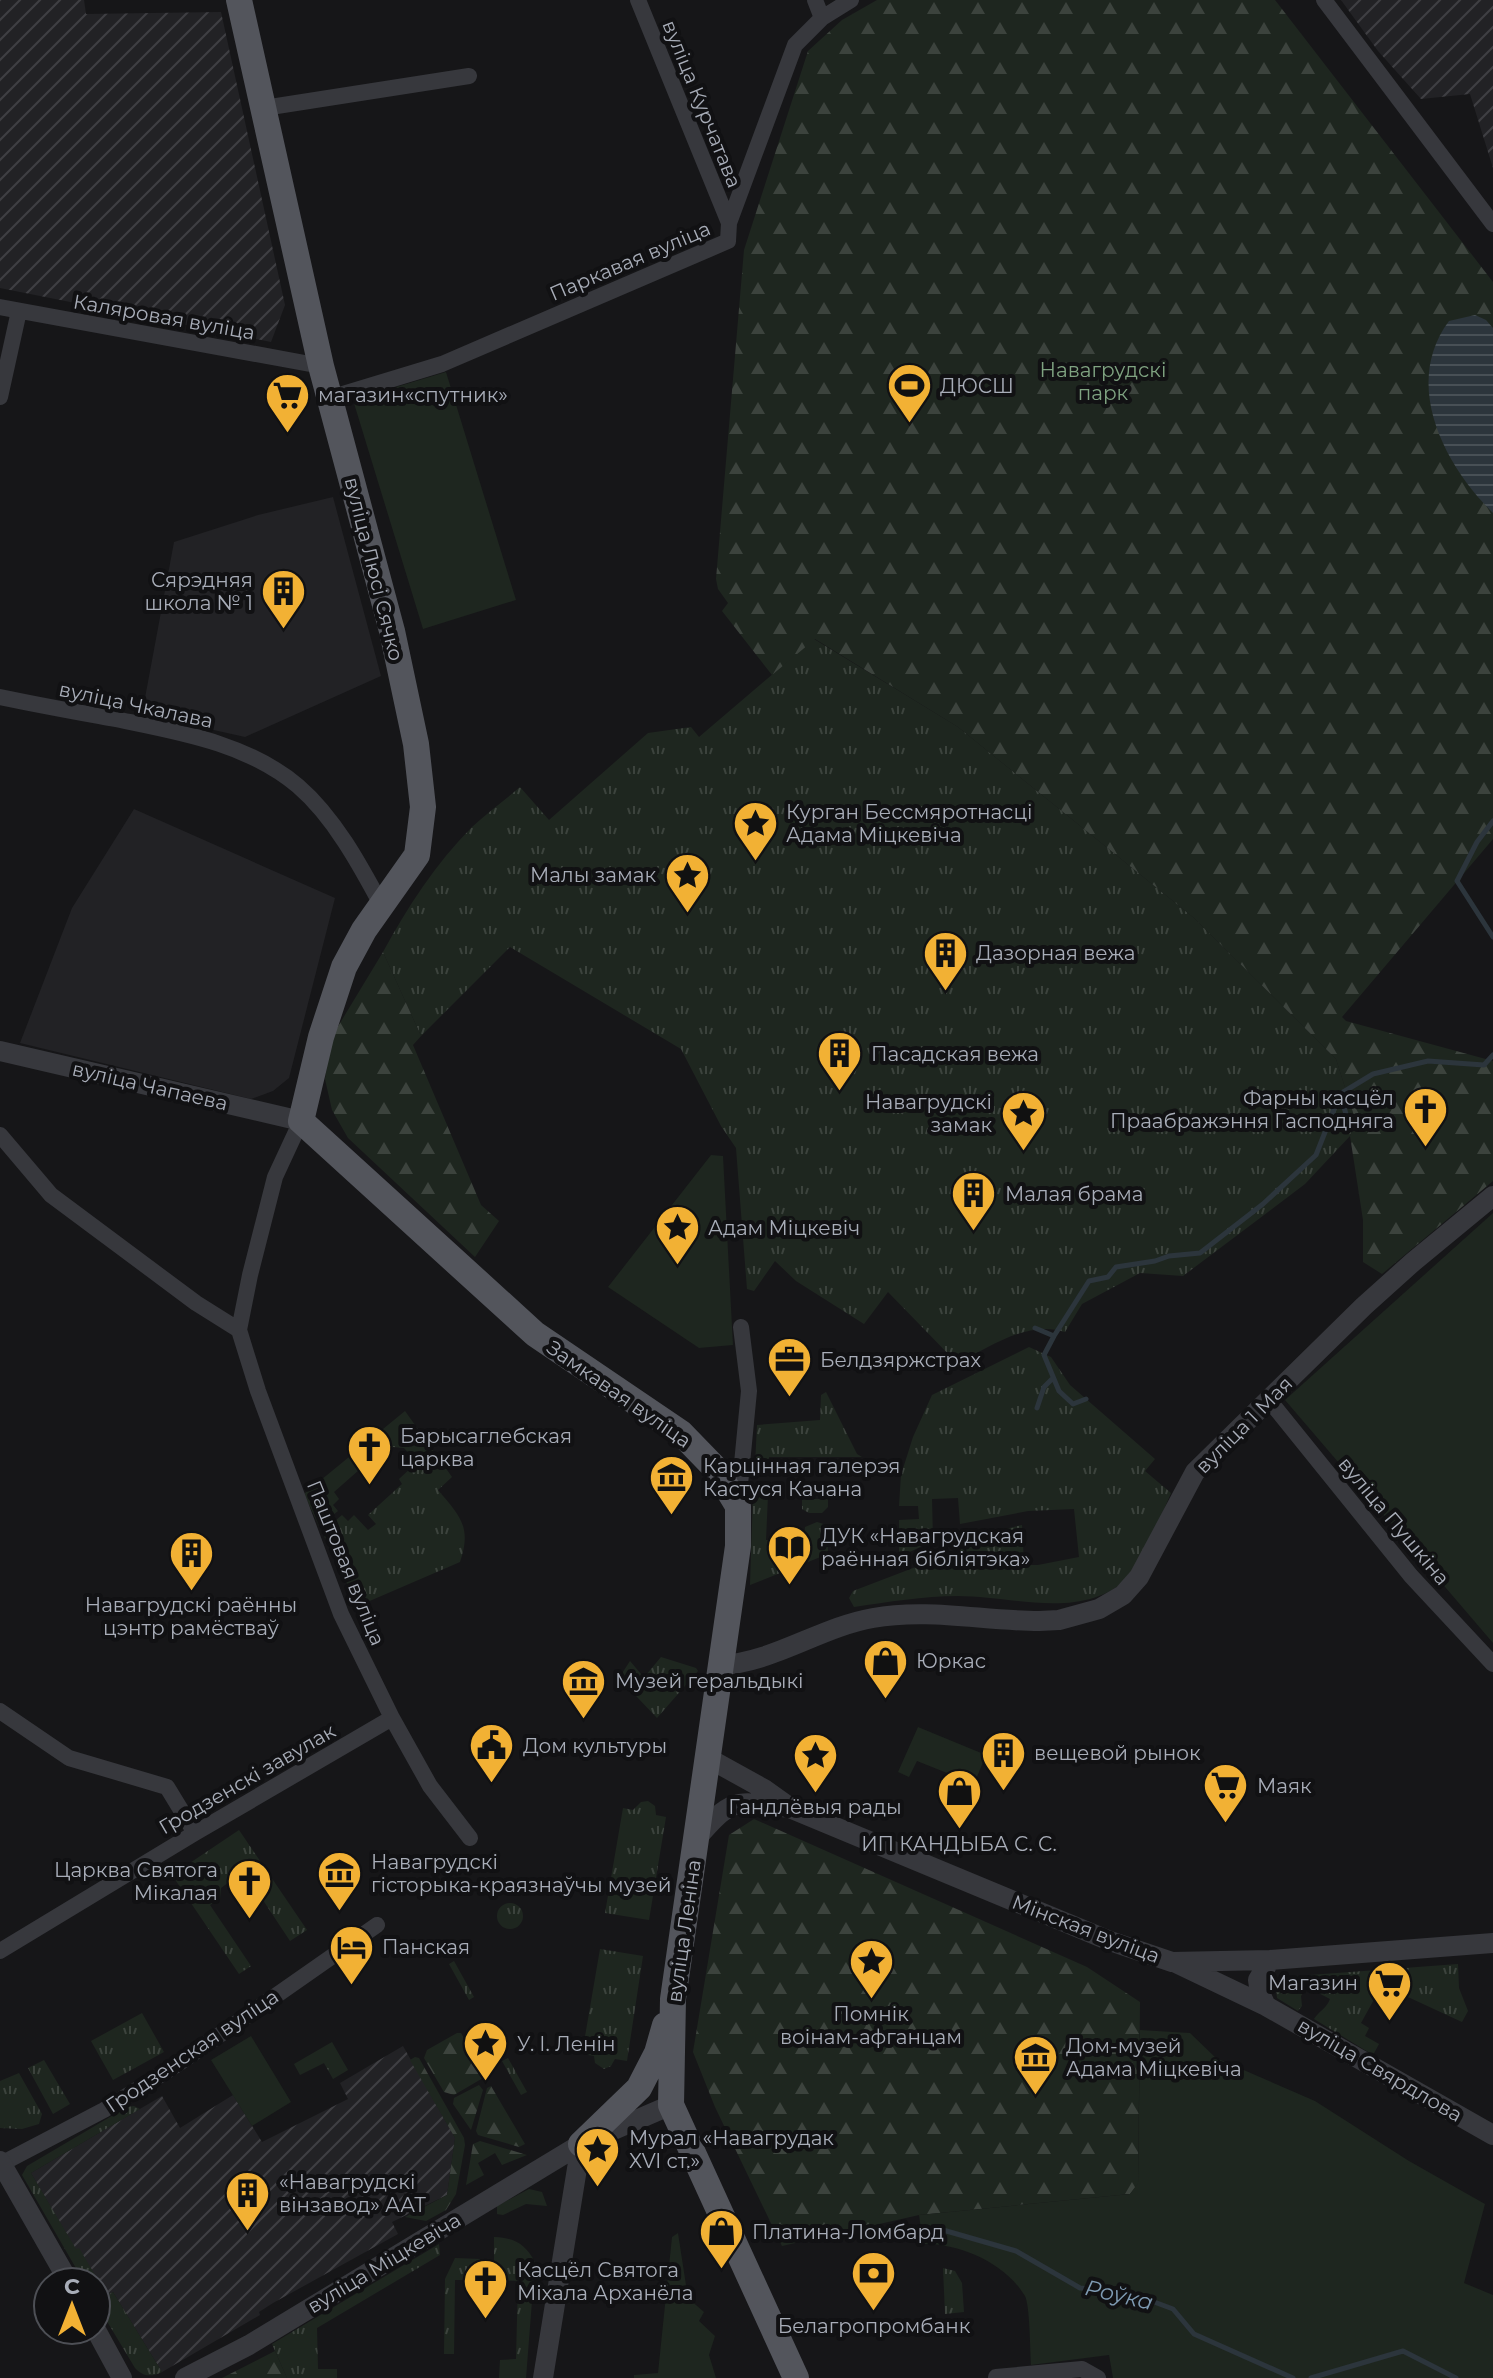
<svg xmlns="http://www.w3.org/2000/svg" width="1493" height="2378" font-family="Montserrat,sans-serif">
<defs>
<pattern id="industrial-furrows" width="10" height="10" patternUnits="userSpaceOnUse" patternTransform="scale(2)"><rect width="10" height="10" fill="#222225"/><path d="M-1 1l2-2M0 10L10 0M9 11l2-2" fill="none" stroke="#3f3f43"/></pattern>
<pattern id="grass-tufts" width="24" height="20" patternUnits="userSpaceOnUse" patternTransform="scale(2)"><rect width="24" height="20" fill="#1e261f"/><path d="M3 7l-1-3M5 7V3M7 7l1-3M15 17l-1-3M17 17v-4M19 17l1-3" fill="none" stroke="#3c433d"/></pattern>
<pattern id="forest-firs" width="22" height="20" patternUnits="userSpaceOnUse" patternTransform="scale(2)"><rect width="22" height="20" fill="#1e261f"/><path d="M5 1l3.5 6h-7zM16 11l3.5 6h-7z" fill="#3c433d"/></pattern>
<pattern id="water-rules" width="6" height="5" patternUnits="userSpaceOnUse" patternTransform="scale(2)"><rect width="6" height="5" fill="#2c353c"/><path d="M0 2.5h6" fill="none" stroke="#485056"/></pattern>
</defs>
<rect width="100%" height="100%" fill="#161618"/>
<path fill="#222225" d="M333,497L381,676L245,737L142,714L174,542L258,515Z
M134,809L335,898L289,1078L273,1091L251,1099L20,1043L72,908Z"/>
<path fill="url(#industrial-furrows)" d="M0,0H84L86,14L221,12L285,305L271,342L0,288Z
M1341,0H1493V168L1470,94L1421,99L1378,51Z
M403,2046L455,2138L447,2195L392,2222L398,2234L273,2303L259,2312L260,2315L162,2372L113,2292L107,2295L79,2249L76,2250L31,2173L162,2096L180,2128L233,2095L262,2142L348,2099L340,2083Z"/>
<path fill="url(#grass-tufts)" d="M814,639L958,727L1194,918L1336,1059L1356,1122L1350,1136L1305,1184L1183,1276L1140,1273L1082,1304L1065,1332C1027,1320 991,1347 957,1363L888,1292L864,1324L796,1281L775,1261L754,1291L747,1289L736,1148L721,1126L681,1049L510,947L421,1036L383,952C407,908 436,863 472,827C487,813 504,801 520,787L549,820L648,733L691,727L699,737Z
M1029,1347L1051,1357L1070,1385L1155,1459L1145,1471L1171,1493C1163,1511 1142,1564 1130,1576C1083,1622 1016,1596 958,1596C923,1596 888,1602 854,1607L849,1598L853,1591L934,1560L960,1559V1539L1022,1525L1024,1565H1038L1079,1557L1074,1509L1028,1511L960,1524L958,1498L932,1499L933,1541L899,1557V1520L919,1519L918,1506H899L901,1475L913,1437L932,1395Z
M826,1392L857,1454L862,1457H769V1466H755L757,1425L820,1420L821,1395Z
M405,1411L452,1477L438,1490C460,1516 472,1527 460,1562L358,1606L322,1532L342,1515L348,1521L354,1515L368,1530L376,1524L368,1515L402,1484L399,1479L412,1467V1457L404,1448L393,1447L380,1459L376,1455L334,1492L339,1499L333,1505L338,1511L319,1526L304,1494Z
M753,1495H768L766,1540L804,1539L805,1527L817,1522L827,1525L828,1554L750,1585Z
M802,1499H828V1507L822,1513H809L802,1509Z
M661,1657L696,1668L698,1671L657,1718L619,1678L630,1661L641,1674L646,1675Z
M648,1801L655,1806L656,1815L666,1817L649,1920L605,1913L623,1808L633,1810L641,1802Z
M239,1830L307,1930L290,1941L249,1879L239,1885L229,1882L221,1888L220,1898L210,1905L251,1966L239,1974L172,1875Z
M497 1916a13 13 0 1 1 26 0a13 13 0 1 1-26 0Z
M600,1949L643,1956L627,2061L615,2059L611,2066L604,2069L595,2063L594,2056L582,2054Z
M454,1961L474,1997L469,2000L449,1964Z
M1458,1964L1459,1988L1468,2011L1462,2022L1382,1985L1361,2023L1369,2028L1365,2036L1379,2044L1373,2055L1314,2019C1319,2011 1327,2008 1330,1999L1307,1987L1301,1996L1302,2006L1298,2011L1277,1998L1276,1990L1283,1977Z
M142,2013L164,2052L113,2080L91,2041Z
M332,2042L348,2070L333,2079L324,2063L300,2075L294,2064Z
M508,2058L527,2092L521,2095L502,2061Z
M44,2060L70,2104L53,2114L28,2068Z
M19,2073L42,2114L39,2124L22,2129L0,2128V2081Z
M134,2106L140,2109L31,2173L76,2249L79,2248L107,2295L113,2292L162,2372C152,2377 143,2377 135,2368L96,2303V2282H84L22,2175L27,2166L127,2107Z
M529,2189L542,2192L547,2206L526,2204L503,2215L497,2214V2206Z
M494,2237C515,2238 525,2244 535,2262L526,2378H499L500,2360L516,2359L518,2281L494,2280Z
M439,2244L440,2255L317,2328L318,2369H337V2378H287L272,2344Z
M455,2258L480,2259V2280H455L454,2354H444L445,2279Z
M943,2268L955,2271L962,2283L964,2312L945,2314Z"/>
<path fill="url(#forest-firs)" d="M877,0H1275L1493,282V839L1342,1017L1346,1021L1493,1061V1181L1382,1274L1363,1262V1220L1350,1136L1356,1122L1336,1059L1194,918L958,727L815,639L772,675L722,611L728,603L718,589L716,579L744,250L808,51L842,20Z
M383,952L421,1036L413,1045L481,1205L499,1221L475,1257L348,1138L332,1110L325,1079L331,1038Z
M754,1819L1087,1967L1140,2002L1138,2184L1130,2194L919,2215L782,2246L715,2107L693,2052L729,1835Z
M457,2033H461L484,2073L483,2078L454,2095L444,2092L424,2058L427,2050Z
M415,2057L419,2058L464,2138L465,2145L456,2194L446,2210L426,2221L405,2217L447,2195L455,2138L410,2060Z
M479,2085L483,2090L471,2130L453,2104L454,2098Z
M491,2086L525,2144L519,2147L478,2135L476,2131L487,2088Z
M480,2141L527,2155L502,2165L495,2153L478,2163L484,2175L466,2185L473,2144Z
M275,2351L287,2378H222Z"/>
<path fill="#1e261f" d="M446,372L516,600L423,629L353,400Z
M711,1155L723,1156L733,1345L699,1348L608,1287Z
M1493,1213V1643L1285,1400Z
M918,1727L986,1755L967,1801L940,1790L947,1773L917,1761L909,1777L898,1772Z
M1140,2030L1190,2033L1216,2058L1315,2101L1409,2161L1485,2204L1464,2283L1493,2295V2378H1113L1109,2355L1031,2365C1030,2351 1030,2306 1025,2296C1005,2263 960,2243 923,2244L919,2215L1130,2194L1138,2183Z
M251,2036L291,2102L252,2126L211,2060Z
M678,2233L688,2298L704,2312L699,2321L715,2336L709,2355L716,2378H634V2375L658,2373L672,2237Z"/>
<path fill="url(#water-rules)" d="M1475,315L1486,320L1493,328V513C1444,465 1402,384 1449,321Z"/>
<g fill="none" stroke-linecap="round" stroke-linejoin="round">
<path stroke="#2c353c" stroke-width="5" d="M1493,821L1477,842L1457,881L1493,937
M1341,1096L1347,1118
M1035,1328L1054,1336L1089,1281L1108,1277L1116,1267L1155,1261L1169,1256L1200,1253L1263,1204L1316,1155L1340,1094L1373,1074L1428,1061L1484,1065L1493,1055
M1054,1336L1044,1355L1059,1391L1073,1404L1086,1399
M1037,1408L1044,1387L1053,1378
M936,2228L1016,2251L1080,2288L1130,2293L1173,2309L1194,2334L1293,2378
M1311,2378L1403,2351L1456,2378"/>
<path stroke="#37383d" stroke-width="16" d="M638,0L729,223
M815,0L822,18
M1324,0L1493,224
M264,108L469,76
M0,307L321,366
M0,397L19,311
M330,398L442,364L728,241L729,223L795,45L822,18L851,0
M0,697C38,705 77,712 115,719C178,732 247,743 298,786C334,817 360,865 382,906
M301,1121L275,1177L250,1275L239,1330L258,1391L341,1614L392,1718L430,1786L470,1838
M0,1135L51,1195L196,1303L239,1330
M1269,1400L1411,1576L1493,1664
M738,1505L749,1391L741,1327
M0,1711L69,1758L167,1787L195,1833
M0,1951L195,1833L392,1718
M3,2163L104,2110L178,2064L377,1925
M996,2377L1082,2369L1098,2378"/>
<path stroke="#37383d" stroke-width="20" d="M0,1051L301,1121
M721,1665C772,1663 821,1627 873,1618C928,1608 983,1621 1039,1621L1059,1620L1099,1609L1123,1595L1139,1577L1195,1472L1364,1306L1413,1262L1493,1196
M708,1758L764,1789L792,1809L1110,1941L1172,1962L1270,1960L1493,1943
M697,1838C733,1796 736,1801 788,1808
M1176,1963L1266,2006L1493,2135
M1266,2006L1260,1993L1258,1980L1270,1960
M0,2161L69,2282
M96,2330L122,2378
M185,2378L249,2345L581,2144L671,2105
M543,2378L581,2144"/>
<path stroke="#53555c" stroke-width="26" d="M239,0L321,366L392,631L416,744L423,807L417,855L364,930L344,967L321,1037L301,1121L535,1334L681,1433L715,1468L738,1506V1546L673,1999L671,2105L796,2378
M581,2144L639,2088L657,2053L665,2025"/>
</g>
<defs>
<symbol id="stadium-pin" viewBox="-11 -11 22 30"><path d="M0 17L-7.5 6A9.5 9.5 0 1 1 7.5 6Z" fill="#f2b134" stroke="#111113"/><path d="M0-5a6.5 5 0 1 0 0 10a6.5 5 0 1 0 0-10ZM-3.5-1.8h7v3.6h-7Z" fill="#111"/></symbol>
<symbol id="supermarket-pin" viewBox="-11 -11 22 30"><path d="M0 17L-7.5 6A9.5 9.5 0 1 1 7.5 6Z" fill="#f2b134" stroke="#111113"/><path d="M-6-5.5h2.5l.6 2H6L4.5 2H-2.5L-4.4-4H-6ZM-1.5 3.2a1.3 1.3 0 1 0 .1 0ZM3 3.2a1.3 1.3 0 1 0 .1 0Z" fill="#111"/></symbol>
<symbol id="building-pin" viewBox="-11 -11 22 30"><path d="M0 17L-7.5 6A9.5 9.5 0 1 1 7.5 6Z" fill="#f2b134" stroke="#111113"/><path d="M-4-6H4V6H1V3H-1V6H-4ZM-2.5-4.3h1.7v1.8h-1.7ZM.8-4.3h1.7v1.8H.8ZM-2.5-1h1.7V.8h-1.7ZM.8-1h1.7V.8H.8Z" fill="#111"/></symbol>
<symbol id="sight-pin" viewBox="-11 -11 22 30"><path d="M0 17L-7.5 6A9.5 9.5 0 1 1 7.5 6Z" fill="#f2b134" stroke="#111113"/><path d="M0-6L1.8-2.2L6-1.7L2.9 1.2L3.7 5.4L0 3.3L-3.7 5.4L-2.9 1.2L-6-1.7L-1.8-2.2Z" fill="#111"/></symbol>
<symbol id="church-pin" viewBox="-11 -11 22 30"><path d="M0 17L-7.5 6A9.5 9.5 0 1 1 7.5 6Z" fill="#f2b134" stroke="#111113"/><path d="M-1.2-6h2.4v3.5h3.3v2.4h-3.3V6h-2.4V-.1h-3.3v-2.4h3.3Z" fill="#111"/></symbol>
<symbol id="office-pin" viewBox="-11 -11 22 30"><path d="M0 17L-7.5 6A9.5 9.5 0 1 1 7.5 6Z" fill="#f2b134" stroke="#111113"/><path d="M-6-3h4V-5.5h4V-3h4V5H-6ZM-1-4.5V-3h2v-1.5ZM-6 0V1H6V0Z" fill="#111"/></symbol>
<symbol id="museum-pin" viewBox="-11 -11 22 30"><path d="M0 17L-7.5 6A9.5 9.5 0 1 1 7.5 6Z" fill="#f2b134" stroke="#111113"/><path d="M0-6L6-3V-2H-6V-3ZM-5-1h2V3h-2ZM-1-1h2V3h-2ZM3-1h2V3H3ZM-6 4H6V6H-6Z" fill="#111"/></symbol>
<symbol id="library-pin" viewBox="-11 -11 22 30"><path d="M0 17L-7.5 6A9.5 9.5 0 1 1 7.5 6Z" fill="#f2b134" stroke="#111113"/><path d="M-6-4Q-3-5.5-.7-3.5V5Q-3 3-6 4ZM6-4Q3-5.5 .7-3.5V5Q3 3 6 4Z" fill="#111"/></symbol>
<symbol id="shop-pin" viewBox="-11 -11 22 30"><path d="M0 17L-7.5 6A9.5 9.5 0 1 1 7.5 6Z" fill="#f2b134" stroke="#111113"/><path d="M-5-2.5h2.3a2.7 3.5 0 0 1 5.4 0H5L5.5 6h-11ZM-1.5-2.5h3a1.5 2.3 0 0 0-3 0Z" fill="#111"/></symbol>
<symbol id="civic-pin" viewBox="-11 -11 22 30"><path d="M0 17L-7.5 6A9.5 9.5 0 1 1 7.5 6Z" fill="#f2b134" stroke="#111113"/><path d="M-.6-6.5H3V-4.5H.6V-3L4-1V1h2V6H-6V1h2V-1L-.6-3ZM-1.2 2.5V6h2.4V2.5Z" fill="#111"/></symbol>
<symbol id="hotel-pin" viewBox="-11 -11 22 30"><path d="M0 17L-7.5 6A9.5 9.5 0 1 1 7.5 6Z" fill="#f2b134" stroke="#111113"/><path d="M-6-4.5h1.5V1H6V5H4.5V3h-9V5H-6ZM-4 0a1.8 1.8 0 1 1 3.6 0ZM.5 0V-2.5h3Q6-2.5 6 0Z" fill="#111"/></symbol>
<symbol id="bank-pin" viewBox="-11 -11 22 30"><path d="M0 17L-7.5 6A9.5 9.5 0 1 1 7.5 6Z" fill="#f2b134" stroke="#111113"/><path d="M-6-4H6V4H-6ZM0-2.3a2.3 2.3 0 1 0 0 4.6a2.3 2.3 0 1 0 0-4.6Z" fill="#111"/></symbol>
</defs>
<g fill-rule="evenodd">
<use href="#stadium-pin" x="884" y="360" width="51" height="69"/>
<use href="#supermarket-pin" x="262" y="370" width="51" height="69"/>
<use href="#building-pin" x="258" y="566" width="51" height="69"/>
<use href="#sight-pin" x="730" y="798" width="51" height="69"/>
<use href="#sight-pin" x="662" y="850" width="51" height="69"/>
<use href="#building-pin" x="920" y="928" width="51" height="69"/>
<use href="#building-pin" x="814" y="1028" width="51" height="69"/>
<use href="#church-pin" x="1400" y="1084" width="51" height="69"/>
<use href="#sight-pin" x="998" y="1088" width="51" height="69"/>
<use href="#building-pin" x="948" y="1168" width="51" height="69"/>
<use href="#sight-pin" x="652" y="1202" width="51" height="69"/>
<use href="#office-pin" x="764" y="1334" width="51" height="69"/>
<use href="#church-pin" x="344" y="1422" width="51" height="69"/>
<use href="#museum-pin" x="646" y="1452" width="51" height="69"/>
<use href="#library-pin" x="764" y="1522" width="51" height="69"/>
<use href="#building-pin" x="166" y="1528" width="51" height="69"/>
<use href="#shop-pin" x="860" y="1636" width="51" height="69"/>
<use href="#museum-pin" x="558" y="1656" width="51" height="69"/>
<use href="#civic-pin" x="466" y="1720" width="51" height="69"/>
<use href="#building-pin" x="978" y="1728" width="51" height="69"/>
<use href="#sight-pin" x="790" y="1730" width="51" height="69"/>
<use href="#supermarket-pin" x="1200" y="1760" width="51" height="69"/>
<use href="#shop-pin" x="934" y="1766" width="51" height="69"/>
<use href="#museum-pin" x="314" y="1848" width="51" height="69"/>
<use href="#church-pin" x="224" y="1856" width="51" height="69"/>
<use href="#hotel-pin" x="326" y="1922" width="51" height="69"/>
<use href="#sight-pin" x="846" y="1936" width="51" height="69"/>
<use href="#supermarket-pin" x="1364" y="1958" width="51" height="69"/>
<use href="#sight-pin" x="460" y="2018" width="51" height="69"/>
<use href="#museum-pin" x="1010" y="2032" width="51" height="69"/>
<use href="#sight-pin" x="572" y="2124" width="51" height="69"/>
<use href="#building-pin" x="222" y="2168" width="51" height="69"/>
<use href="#shop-pin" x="696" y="2206" width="51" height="69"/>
<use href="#bank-pin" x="848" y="2248" width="51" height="69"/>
<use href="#church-pin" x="460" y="2256" width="51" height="69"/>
</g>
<g text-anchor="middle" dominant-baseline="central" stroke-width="8" stroke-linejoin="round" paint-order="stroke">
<g font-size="20" fill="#a8adb8" stroke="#111113">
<text transform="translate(702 104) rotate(68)">вуліца Курчатава</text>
<text transform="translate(630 261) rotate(-23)">Паркавая вуліца</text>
<text transform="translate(164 317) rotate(10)">Каляровая вуліца</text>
<text transform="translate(374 569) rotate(76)">вуліца Люсі Сячко</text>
<text transform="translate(136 705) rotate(12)">вуліца Чкалава</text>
<text transform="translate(150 1086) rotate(13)">вуліца Чапаева</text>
<text transform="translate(619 1394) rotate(35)">Замкавая вуліца</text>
<text transform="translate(1244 1425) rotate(-45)">вуліца 1 Мая</text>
<text transform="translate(1394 1521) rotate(50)">вуліца Пушкіна</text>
<text transform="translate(346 1563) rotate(68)">Паштовая вуліца</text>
<text transform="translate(247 1779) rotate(-30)">Гродзенскі завулак</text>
<text transform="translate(1086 1929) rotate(21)">Мінская вуліца</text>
<text transform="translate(684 1931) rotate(-82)">вуліца Леніна</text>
<text transform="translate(192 2051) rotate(-34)">Гродзенская вуліца</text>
<text transform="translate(1380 2070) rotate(30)">вуліца Свярдлова</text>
<text transform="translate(384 2263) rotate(-31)">вуліца Міцкевіча</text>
</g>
<g font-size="20" fill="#7fa381" stroke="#111113">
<text x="1103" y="370">Навагрудскі<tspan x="1103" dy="23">парк</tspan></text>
</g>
<g font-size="20" fill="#a8adb8" stroke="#111113" text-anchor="start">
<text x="940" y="386">ДЮСШ</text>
<text x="318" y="395">магазин«спутник»</text>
<text x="253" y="580" text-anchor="end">Сярэдняя<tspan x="253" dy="23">школа № 1</tspan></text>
<text x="786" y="812">Курган Бессмяротнасці<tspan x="786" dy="23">Адама Міцкевіча</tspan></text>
<text x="656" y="875" text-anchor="end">Малы замак</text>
<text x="976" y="953">Дазорная вежа</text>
<text x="871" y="1054">Пасадская вежа</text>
<text x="1394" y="1098" text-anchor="end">Фарны касцёл<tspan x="1394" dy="23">Праабражэння Гасподняга</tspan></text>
<text x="992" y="1102" text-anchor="end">Навагрудскі<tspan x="992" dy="23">замак</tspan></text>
<text x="1005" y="1194">Малая брама</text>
<text x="708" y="1228">Адам Міцкевіч</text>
<text x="820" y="1360">Белдзяржстрах</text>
<text x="400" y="1436">Барысаглебская<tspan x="400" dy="23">царква</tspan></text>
<text x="703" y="1466">Карцінная галерэя<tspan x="703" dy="23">Кастуся Качана</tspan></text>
<text x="821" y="1536">ДУК «Навагрудская<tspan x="821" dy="23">раённая бібліятэка»</tspan></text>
<text x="191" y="1605" text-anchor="middle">Навагрудскі раённы<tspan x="191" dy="23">цэнтр рамёстваў</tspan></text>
<text x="916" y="1661">Юркас</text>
<text x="615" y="1681">Музей геральдыкі</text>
<text x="523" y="1746">Дом культуры</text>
<text x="1034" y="1753">вещевой рынок</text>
<text x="1257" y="1786">Маяк</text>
<text x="815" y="1807" text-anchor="middle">Гандлёвыя рады</text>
<text x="959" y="1844" text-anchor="middle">ИП КАНДЫБА С. С.</text>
<text x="371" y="1862">Навагрудскі<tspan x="371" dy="23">гісторыка-краязнаўчы музей</tspan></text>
<text x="218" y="1870" text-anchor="end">Царква Святога<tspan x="218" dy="23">Мікалая</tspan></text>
<text x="382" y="1947">Панская</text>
<text x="1358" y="1983" text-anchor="end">Магазин</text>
<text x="871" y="2014" text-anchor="middle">Помнік<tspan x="871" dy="23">воінам-афганцам</tspan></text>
<text x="517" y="2044">У. І. Ленін</text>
<text x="1066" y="2046">Дом-музей<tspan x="1066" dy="23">Адама Міцкевіча</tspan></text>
<text x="629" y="2138">Мурал «Навагрудак<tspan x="629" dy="23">XVI ст.»</tspan></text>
<text x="279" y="2182">«Навагрудскі<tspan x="279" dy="23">вінзавод» ААТ</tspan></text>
<text x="752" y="2232">Платина-Ломбард</text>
<text x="517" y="2270">Касцёл Святога<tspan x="517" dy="23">Міхала Арханёла</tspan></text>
<text x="874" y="2326" text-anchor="middle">Белагропромбанк</text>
</g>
<g font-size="22" font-style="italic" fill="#7f9bb3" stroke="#111113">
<text transform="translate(1119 2295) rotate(13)">Роўка</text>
</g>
</g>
<g transform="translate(72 2306)"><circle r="38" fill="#111113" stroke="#4d4f55" stroke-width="2"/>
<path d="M0-6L14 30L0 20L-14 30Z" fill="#f2b134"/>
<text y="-12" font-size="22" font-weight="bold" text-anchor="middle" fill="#a8adb8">С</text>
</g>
</svg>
